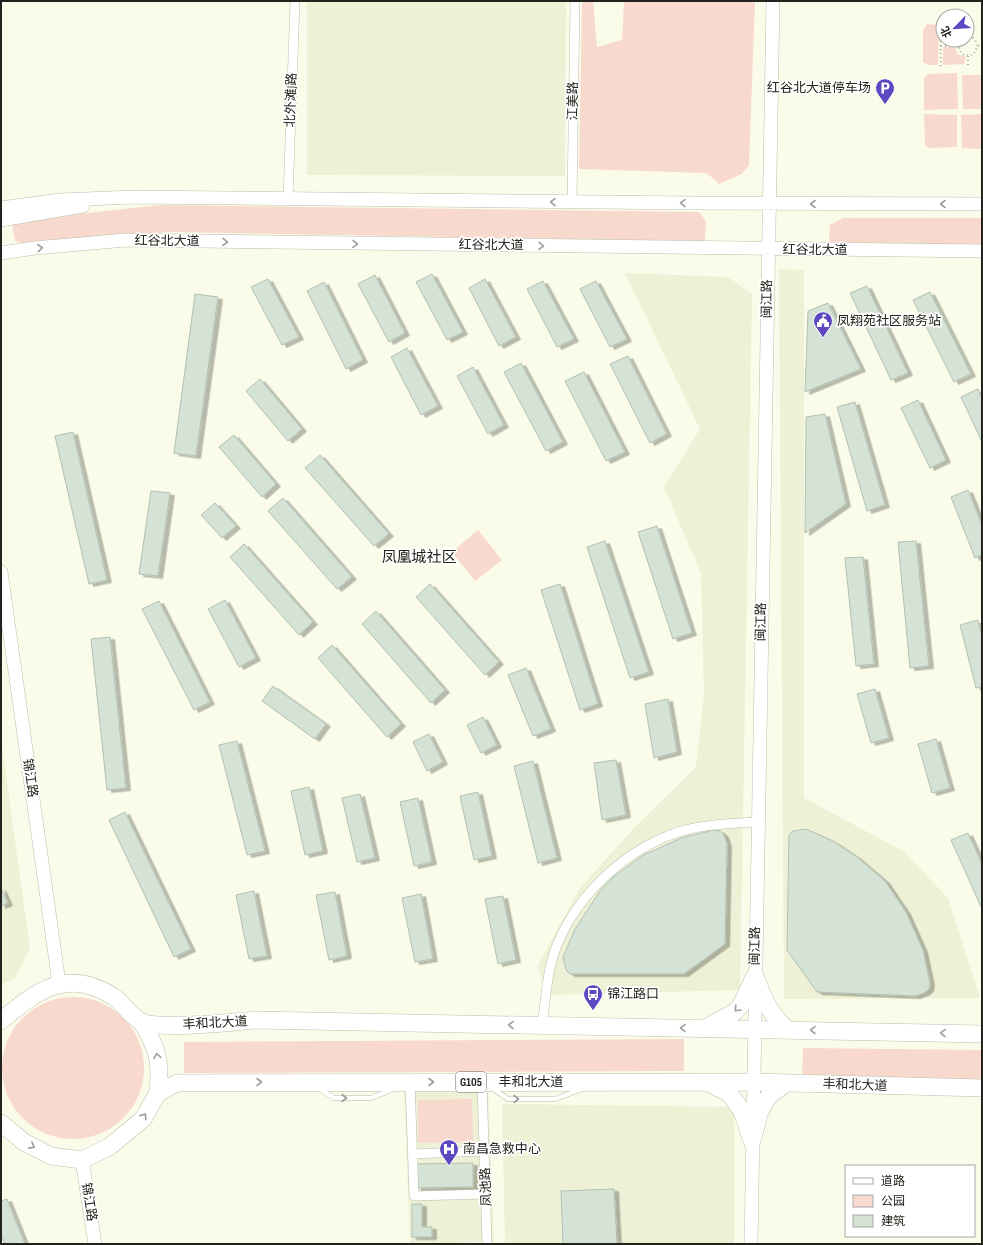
<svg xmlns="http://www.w3.org/2000/svg" width="983" height="1245" font-family="'Sofia Sans Condensed','Noto Sans SC',sans-serif">
<defs>
<filter id="shadow"><feDropShadow dx="4.5" dy="2.5" stdDeviation="0" flood-color="#0004"/></filter>
</defs>
<rect width="100%" height="100%" fill="#fafce9"/>
<path fill="#eef1d6" d="M307,1H566L565,176L307,175Z
M779,269L804,270V798L903,851L948,898L980,998L784,999Z
M625,273L728,277L752,294L740,990L548,995L537,967L579,889L634,828L696,767L704,695L701,573L664,487L700,429Z
M1,739L30,949L14,979L1,985Z
M488,1087L494,1242L410,1244L404,1089Z
M502,1104L734,1107V1244H505Z"/>
<path fill="#f8d9cd" d="M582,1H593L597,47L622,40L624,1H755L749,165L742,174L719,184L707,173L579,169Z
M927,24L939,25L938,65H929L923,62V30Z
M943,47H955L957,54L966,57L964,64L943,65Z
M957,73L958,109L924,110V78L928,74Z
M962,75H982V109H963Z
M924,114L957,115V147L930,148L925,145Z
M982,114V149L962,148L961,115Z
M160,205L699,212L706,222L705,240L701,243L687,241L169,232L25,244L15,241L12,224L16,221Z
M843,218H982V247L829,243L830,225Z
M478,530L502,560L475,581L452,552Z
M2 1068a71 71 0 1 1 142 0a71 71 0 1 1-142 0Z
M684,1039V1071L184,1073V1042Z
M803,1048L982,1050V1081L802,1079Z
M472,1099L473,1142L418,1143V1100Z"/>
<path fill="#d4e3d5" stroke="#b1c0b2" filter="url(#shadow)" d="M432,274L463,332L447,340L416,282Z
M375,275L405,333L389,342L358,284Z
M268,279L299,337L282,345L251,287Z
M485,279L516,337L499,346L469,288Z
M543,281L574,339L557,347L527,289Z
M596,281L627,339L610,347L580,289Z
M324,282L363,360L346,369L307,291Z
M867,286L908,373L891,380L850,293Z
M930,292L971,374L954,382L913,300Z
M195,294L218,297L196,456L174,453Z
M828,303L861,369L805,392L808,311Z
M407,348L438,406L421,415L391,357Z
M628,356L667,434L650,443L610,364Z
M521,363L563,442L546,451L504,372Z
M473,367L504,425L488,434L457,376Z
M584,372L625,452L606,461L565,381Z
M260,379L302,429L288,441L246,391Z
M978,389L982,399V442L961,397Z
M918,400L946,460L930,468L901,408Z
M855,402L885,505L867,511L837,407Z
M825,414L846,504L805,533L806,417Z
M73,432L107,580L89,584L55,436Z
M234,435L276,484L262,497L219,447Z
M320,455L389,534L374,546L305,468Z
M968,490L982,525V555L975,558L951,497Z
M151,491L170,493L158,576L139,574Z
M283,498L352,577L337,589L268,511Z
M215,503L236,526L222,538L201,515Z
M657,526L692,633L673,639L638,532Z
M605,541L649,672L630,678L587,547Z
M916,541L929,666L910,668L898,542Z
M244,544L313,622L299,635L230,557Z
M863,557L874,664L856,666L845,558Z
M430,584L499,662L485,675L416,597Z
M560,584L598,704L580,710L541,590Z
M225,600L256,658L239,667L208,609Z
M159,601L210,702L194,710L142,609Z
M376,611L445,690L431,703L362,624Z
M978,620L982,636V687L976,688L960,625Z
M110,637L126,788L107,790L91,639Z
M332,645L401,724L387,737L318,658Z
M526,668L551,729L533,736L508,675Z
M273,686L326,724L315,739L262,701Z
M875,689L889,738L871,743L857,694Z
M668,699L677,752L654,758L645,704Z
M483,717L497,745L481,753L467,725Z
M429,734L443,762L427,771L413,742Z
M936,739L950,788L932,793L918,744Z
M237,741L265,851L247,855L219,745Z
M616,760L626,815L602,820L594,763Z
M533,761L557,858L538,863L514,766Z
M309,787L323,851L305,855L291,791Z
M478,792L492,856L474,860L460,796Z
M360,794L375,858L357,862L342,798Z
M418,798L432,862L414,866L400,802Z
M125,812L191,949L174,957L109,820Z
M806,829L833,841L857,857L885,881L906,912L923,950L930,983L929,989L926,992L916,996L817,992L787,950L789,835L793,831Z
M714,830L720,831L724,835L727,844L725,944L684,974H570L566,970L563,957L575,929L600,891L613,877L643,855L655,850L681,838Z
M968,833L982,864V909L951,840Z
M1,888L8,903L1,906Z
M254,891L267,956L249,959L236,895Z
M335,892L347,956L329,960L316,895Z
M421,894L433,959L415,962L402,898Z
M503,896L516,960L498,964L485,899Z
M473,1163V1187L417,1188V1164Z
M614,1189L617,1244H563L561,1191Z
M7,1199L25,1244H5L1,1234V1201Z
M412,1204H422V1227H432V1237H412Z"/>
<g fill="none" stroke-linecap="round" stroke-linejoin="round">
<defs>
<path id="lane" d="M318,1088L334,1098H371L394,1089
M492,1088L508,1099H555L582,1089"/>
<path id="street" d="M288,198L295,1
M572,202L575,1
M542,1025C545,1006 546,986 550,968C564,903 629,841 694,828C715,824 737,823 758,822
M410,1082L414,1196L486,1194
M482,1082L487,1244
M413,1154L484,1151"/>
<path id="secondary" d="M1,208L60,200L134,197L690,203L982,204
M1,220L83,206
M1,253L35,248L126,240L982,251
M1,572L59,983
M82,1160L95,1244
M751,1244L773,1"/>
<path id="highway" d="M755,976C764,999 769,1014 788,1030
M1,1021C37,990 68,967 114,997C124,1004 131,1017 142,1022C161,1030 233,1022 257,1020L982,1034
M142,1022C158,1050 161,1060 158,1093
M707,1027L735,1012L741,1005L755,976
M709,1083L730,1094L742,1111L752,1141
M1,1123L24,1142L51,1156L82,1160L109,1147L143,1119L158,1093L177,1083L752,1082L982,1088
M752,1141L760,1111L769,1096L786,1083"/>
</defs>
<use href="#lane" stroke="#bcbeac" stroke-width="5.5"/>
<use href="#street" stroke="#bcbeac" stroke-width="10"/>
<use href="#secondary" stroke="#bcbeac" stroke-width="14"/>
<use href="#highway" stroke="#bcbeac" stroke-width="18"/>
<path stroke="#a9ab9c" stroke-width="2" stroke-dasharray="1 3" stroke-linecap="butt" d="M940,17L941,69
M969,17L970,36
M960,40L958,46L962,54C978,61 983,38 967,36
M941,46H958
M978,46H982
M968,56V68"/>
<use href="#lane" stroke="#fff" stroke-width="4.5"/>
<use href="#street" stroke="#fff" stroke-width="9"/>
<use href="#secondary" stroke="#fff" stroke-width="13"/>
<use href="#highway" stroke="#fff" stroke-width="17"/>
</g>
<defs><path id="oneway-chevron" d="M-2-3.5L2.5 0L-2 3.5" fill="none" stroke-width="1.6" stroke-linecap="round" stroke-linejoin="round"/></defs>
<g stroke="#9c9c99">
<use href="#oneway-chevron" transform="translate(553 202) rotate(-179)"/>
<use href="#oneway-chevron" transform="translate(683 203) rotate(-179)"/>
<use href="#oneway-chevron" transform="translate(813 204) rotate(-180)"/>
<use href="#oneway-chevron" transform="translate(943 204) rotate(-180)"/>
<use href="#oneway-chevron" transform="translate(225 242) rotate(1)"/>
<use href="#oneway-chevron" transform="translate(355 244) rotate(1)"/>
<use href="#oneway-chevron" transform="translate(541 246) rotate(1)"/>
<use href="#oneway-chevron" transform="translate(40 248) rotate(-5)"/>
<use href="#oneway-chevron" transform="translate(737 1009) rotate(133)"/>
<use href="#oneway-chevron" transform="translate(511 1025) rotate(-179)"/>
<use href="#oneway-chevron" transform="translate(683 1028) rotate(-179)"/>
<use href="#oneway-chevron" transform="translate(813 1030) rotate(-179)"/>
<use href="#oneway-chevron" transform="translate(943 1033) rotate(-179)"/>
<use href="#oneway-chevron" transform="translate(157 1056) rotate(-99)"/>
<use href="#oneway-chevron" transform="translate(259 1082)"/>
<use href="#oneway-chevron" transform="translate(431 1082)"/>
<use href="#oneway-chevron" transform="translate(344 1098)"/>
<use href="#oneway-chevron" transform="translate(516 1099)"/>
<use href="#oneway-chevron" transform="translate(144 1116) rotate(-55)"/>
<use href="#oneway-chevron" transform="translate(32 1146) rotate(28)"/>
</g>
<defs>
<symbol id="parking-pin" viewBox="-11 -11 22 30"><path d="M0 17L-7.5 6A9.5 9.5 0 1 1 7.5 6Z" fill="#5d48c1" stroke="#fff"/><path d="M-3.5-5.5H1a3.5 3.5 0 0 1 0 7H-1V5.5H-3.5ZM-1-3.4V-.6H.8a1.4 1.4 0 0 0 0-2.8Z" fill="#fff"/></symbol>
<symbol id="civic-pin" viewBox="-11 -11 22 30"><path d="M0 17L-7.5 6A9.5 9.5 0 1 1 7.5 6Z" fill="#5d48c1" stroke="#fff"/><path d="M-.6-6.5H3V-4.5H.6V-3L4-1V1h2V6H-6V1h2V-1L-.6-3ZM-1.2 2.5V6h2.4V2.5Z" fill="#fff"/></symbol>
<symbol id="bus-pin" viewBox="-11 -11 22 30"><path d="M0 17L-7.5 6A9.5 9.5 0 1 1 7.5 6Z" fill="#5d48c1" stroke="#fff"/><path d="M-5-6H5V4H4V6H2V4H-2V6H-4V4H-5ZM-3.5-4V0h7V-4ZM-3.5 1.2v1.5H-2V1.2ZM2 1.2v1.5H3.5V1.2Z" fill="#fff"/></symbol>
<symbol id="hospital-pin" viewBox="-11 -11 22 30"><path d="M0 17L-7.5 6A9.5 9.5 0 1 1 7.5 6Z" fill="#5d48c1" stroke="#fff"/><path d="M-5-5h3v3.5h4V-5h3V5h-3V1.5h-4V5h-3Z" fill="#fff"/></symbol>
</defs>
<g fill-rule="evenodd">
<use href="#parking-pin" x="874" y="77" width="22" height="30"/>
<use href="#civic-pin" x="812" y="310" width="22" height="30"/>
<use href="#bus-pin" x="582" y="983" width="22" height="30"/>
<use href="#hospital-pin" x="438" y="1138" width="22" height="30"/>
</g>
<g text-anchor="middle" dominant-baseline="central" stroke-width="3.5" stroke-linejoin="round" paint-order="stroke">
<rect fill="#fff" stroke="#646560" stroke-width="1" x="456" y="1072" width="30" height="20" rx="3"/>
<g font-size="12" font-weight="bold" fill="#22231c">
<text x="471" y="1082">G105</text>
</g>
<g font-size="13" fill="#22231c" stroke="#fff" text-anchor="start">
<text x="871" y="88" text-anchor="end">红谷北大道停车场</text>
<text x="837" y="321">凤翔苑社区服务站</text>
<text x="607" y="994">锦江路口</text>
<text x="463" y="1149">南昌急救中心</text>
</g>
<g font-size="13" fill="#22231c" stroke="#fff">
<text transform="translate(291 100) rotate(-88)">北外滩J路</text>
<text transform="translate(573 101) rotate(-89)">江美路</text>
<text transform="translate(167 241) rotate(1)">红谷北大道</text>
<text transform="translate(491 245) rotate(1)">红谷北大道</text>
<text transform="translate(815 250) rotate(1)">红谷北大道</text>
<text transform="translate(767 299) rotate(-89)">闽江路</text>
<text transform="translate(761 622) rotate(-89)">闽江路</text>
<text transform="translate(30 778) rotate(82)">锦江路</text>
<text transform="translate(755 946) rotate(-89)">闽江路</text>
<text transform="translate(215 1023) rotate(-3)">丰和北大道</text>
<text x="531" y="1082">丰和北大道</text>
<text transform="translate(855 1085) rotate(2)">丰和北大道</text>
<text transform="translate(486 1187) rotate(-92)">凤池路</text>
<text transform="translate(89 1202) rotate(81)">锦江路</text>
</g>
<g font-size="15" fill="#22231c" stroke="#fff">
<text x="419" y="557">凤凰城社区</text>
</g>
</g>
<rect width="983" height="1245" fill="none" stroke="#22231c" stroke-width="4"/>
<rect x="845" y="1165" width="130" height="72" fill="#ffffff" stroke="#a7a7a4"/>
<rect x="853" y="1178" width="20" height="6" fill="#ffffff" stroke="#a7a7a4"/>
<text x="881" y="1185" font-size="12" fill="#22231c">道路</text>
<rect x="853" y="1195" width="20" height="12" fill="#f8d9cd" stroke="#a7a7a4"/>
<text x="881" y="1205" font-size="12" fill="#22231c">公园</text>
<rect x="853" y="1215" width="20" height="12" fill="#d4e3d5" stroke="#a7a7a4"/>
<text x="881" y="1225" font-size="12" fill="#22231c">建筑</text>
<g transform="translate(955 28) rotate(245)"><circle r="19" fill="#ffffff" stroke="#a7a7a4"/>
<path d="M0-3L7 15L0 10L-7 15Z" fill="#5d48c1"/>
<text y="-6" font-size="11" font-weight="bold" text-anchor="middle" fill="#22231c">北</text>
</g>
</svg>
